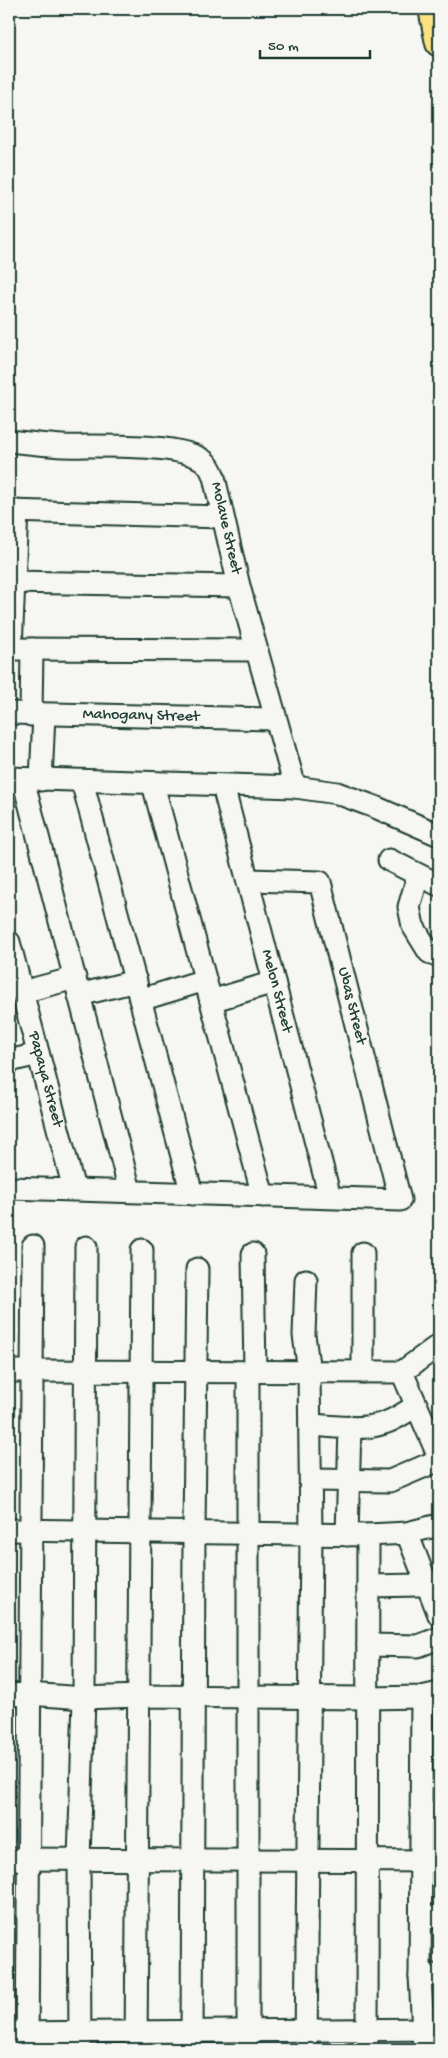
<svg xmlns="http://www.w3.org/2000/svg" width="448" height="2058" font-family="'Gochi Hand',sans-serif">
<rect width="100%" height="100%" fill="#f6f6f2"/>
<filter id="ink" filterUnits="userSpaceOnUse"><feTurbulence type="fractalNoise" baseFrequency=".02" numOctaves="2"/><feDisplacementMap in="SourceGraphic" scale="10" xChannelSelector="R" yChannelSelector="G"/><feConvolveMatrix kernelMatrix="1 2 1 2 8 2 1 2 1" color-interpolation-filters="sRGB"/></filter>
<g filter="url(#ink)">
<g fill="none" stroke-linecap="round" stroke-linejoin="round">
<defs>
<g id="minor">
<path id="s1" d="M9,441C27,443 45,445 63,446C95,447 180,442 204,461C209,465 212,471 214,477L239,586L295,787"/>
<path d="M9,511L222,517"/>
<path d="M9,582L239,586"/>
<path d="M9,649L256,650"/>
<path d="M11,649L17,511"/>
<path id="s2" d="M9,713L275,719"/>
<path d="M31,715L32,649"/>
<path d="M9,778L295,787L337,793L375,807L439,835"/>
<path d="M23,779L130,1191"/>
<path d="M41,780L44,715"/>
<path d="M82,781L192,1194"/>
<path d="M153,784L263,1196"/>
<path id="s3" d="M223,786L330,1197"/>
<path d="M389,860L439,885"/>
<path d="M418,876L409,907L413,926L429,952L439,957"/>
<path id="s4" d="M9,942L74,1189"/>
<path d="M22,992L75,978"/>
<path d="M79,995L136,981"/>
<path d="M140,1000L205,980"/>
<path d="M211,1001L274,982"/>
<path d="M9,1061L38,1054"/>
<path d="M9,1188L400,1200L320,882L248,880"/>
<path d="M363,1253V1372"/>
<path d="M253,1254L255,1372"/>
<path d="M9,1371L402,1372L439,1345"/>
<path d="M402,1372L439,1457"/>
<path d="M310,1425C333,1426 359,1431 381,1424C394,1421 405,1412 416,1406"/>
<path d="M311,1480L390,1481L439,1460"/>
<path d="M9,1530L368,1535L407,1533L439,1525"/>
<path d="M407,1533L439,1615"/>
<path d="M347,1535L350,1427"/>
<path d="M368,1586L419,1585L439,1582"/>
<path d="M368,1645L418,1646L439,1638"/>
<path d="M9,1695L28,1694L84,1698L139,1696L368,1698L422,1697L439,1693"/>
<path d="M422,1697L420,1976L424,2049"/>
<path d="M421,1814L439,1812"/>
<path d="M9,1859L439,1861"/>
<path d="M422,1918L439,1917"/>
<path d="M420,1976L439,1975"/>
<path d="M9,2033L439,2029"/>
<path d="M27,2049L33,1246"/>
<path d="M80,2049L79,1860L84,1698L86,1247"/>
<path d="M136,2049L142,1250"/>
<path d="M192,2049L194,1532L197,1269"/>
<path d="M248,2049V1372"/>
<path d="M306,2049L311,1535L309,1372L304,1335L306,1280"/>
<path d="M367,2049L368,1535"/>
</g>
<path id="major" d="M432,9L439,43"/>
</defs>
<use href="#minor" stroke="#1f3d34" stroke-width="25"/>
<use href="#major" stroke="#1f3d34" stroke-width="30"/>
<use href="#minor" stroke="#f6f6f2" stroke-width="21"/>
<use href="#major" stroke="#fae181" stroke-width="26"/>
</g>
</g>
<g text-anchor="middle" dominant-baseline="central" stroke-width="5" stroke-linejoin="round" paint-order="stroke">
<g font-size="16" fill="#1f3d34" stroke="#f6f6f2">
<text stroke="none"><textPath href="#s1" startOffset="269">Molave Street</textPath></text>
<text stroke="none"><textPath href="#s2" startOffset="132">Mahogany Street</textPath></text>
<text stroke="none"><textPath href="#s3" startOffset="212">Melon Street</textPath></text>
<text transform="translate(351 1006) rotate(76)">Ubas Street</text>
<text stroke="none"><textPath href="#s4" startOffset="142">Papaya Street</textPath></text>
</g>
</g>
<rect width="448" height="2058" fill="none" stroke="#f6f6f2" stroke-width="30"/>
<rect x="15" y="15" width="418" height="2028" fill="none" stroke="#1f3d34" stroke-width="2" filter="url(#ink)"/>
<path d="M260 50v8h110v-8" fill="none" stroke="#1f3d34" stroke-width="2.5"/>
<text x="268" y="50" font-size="15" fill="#1f3d34" stroke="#f6f6f2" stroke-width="4" paint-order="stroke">50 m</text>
</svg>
